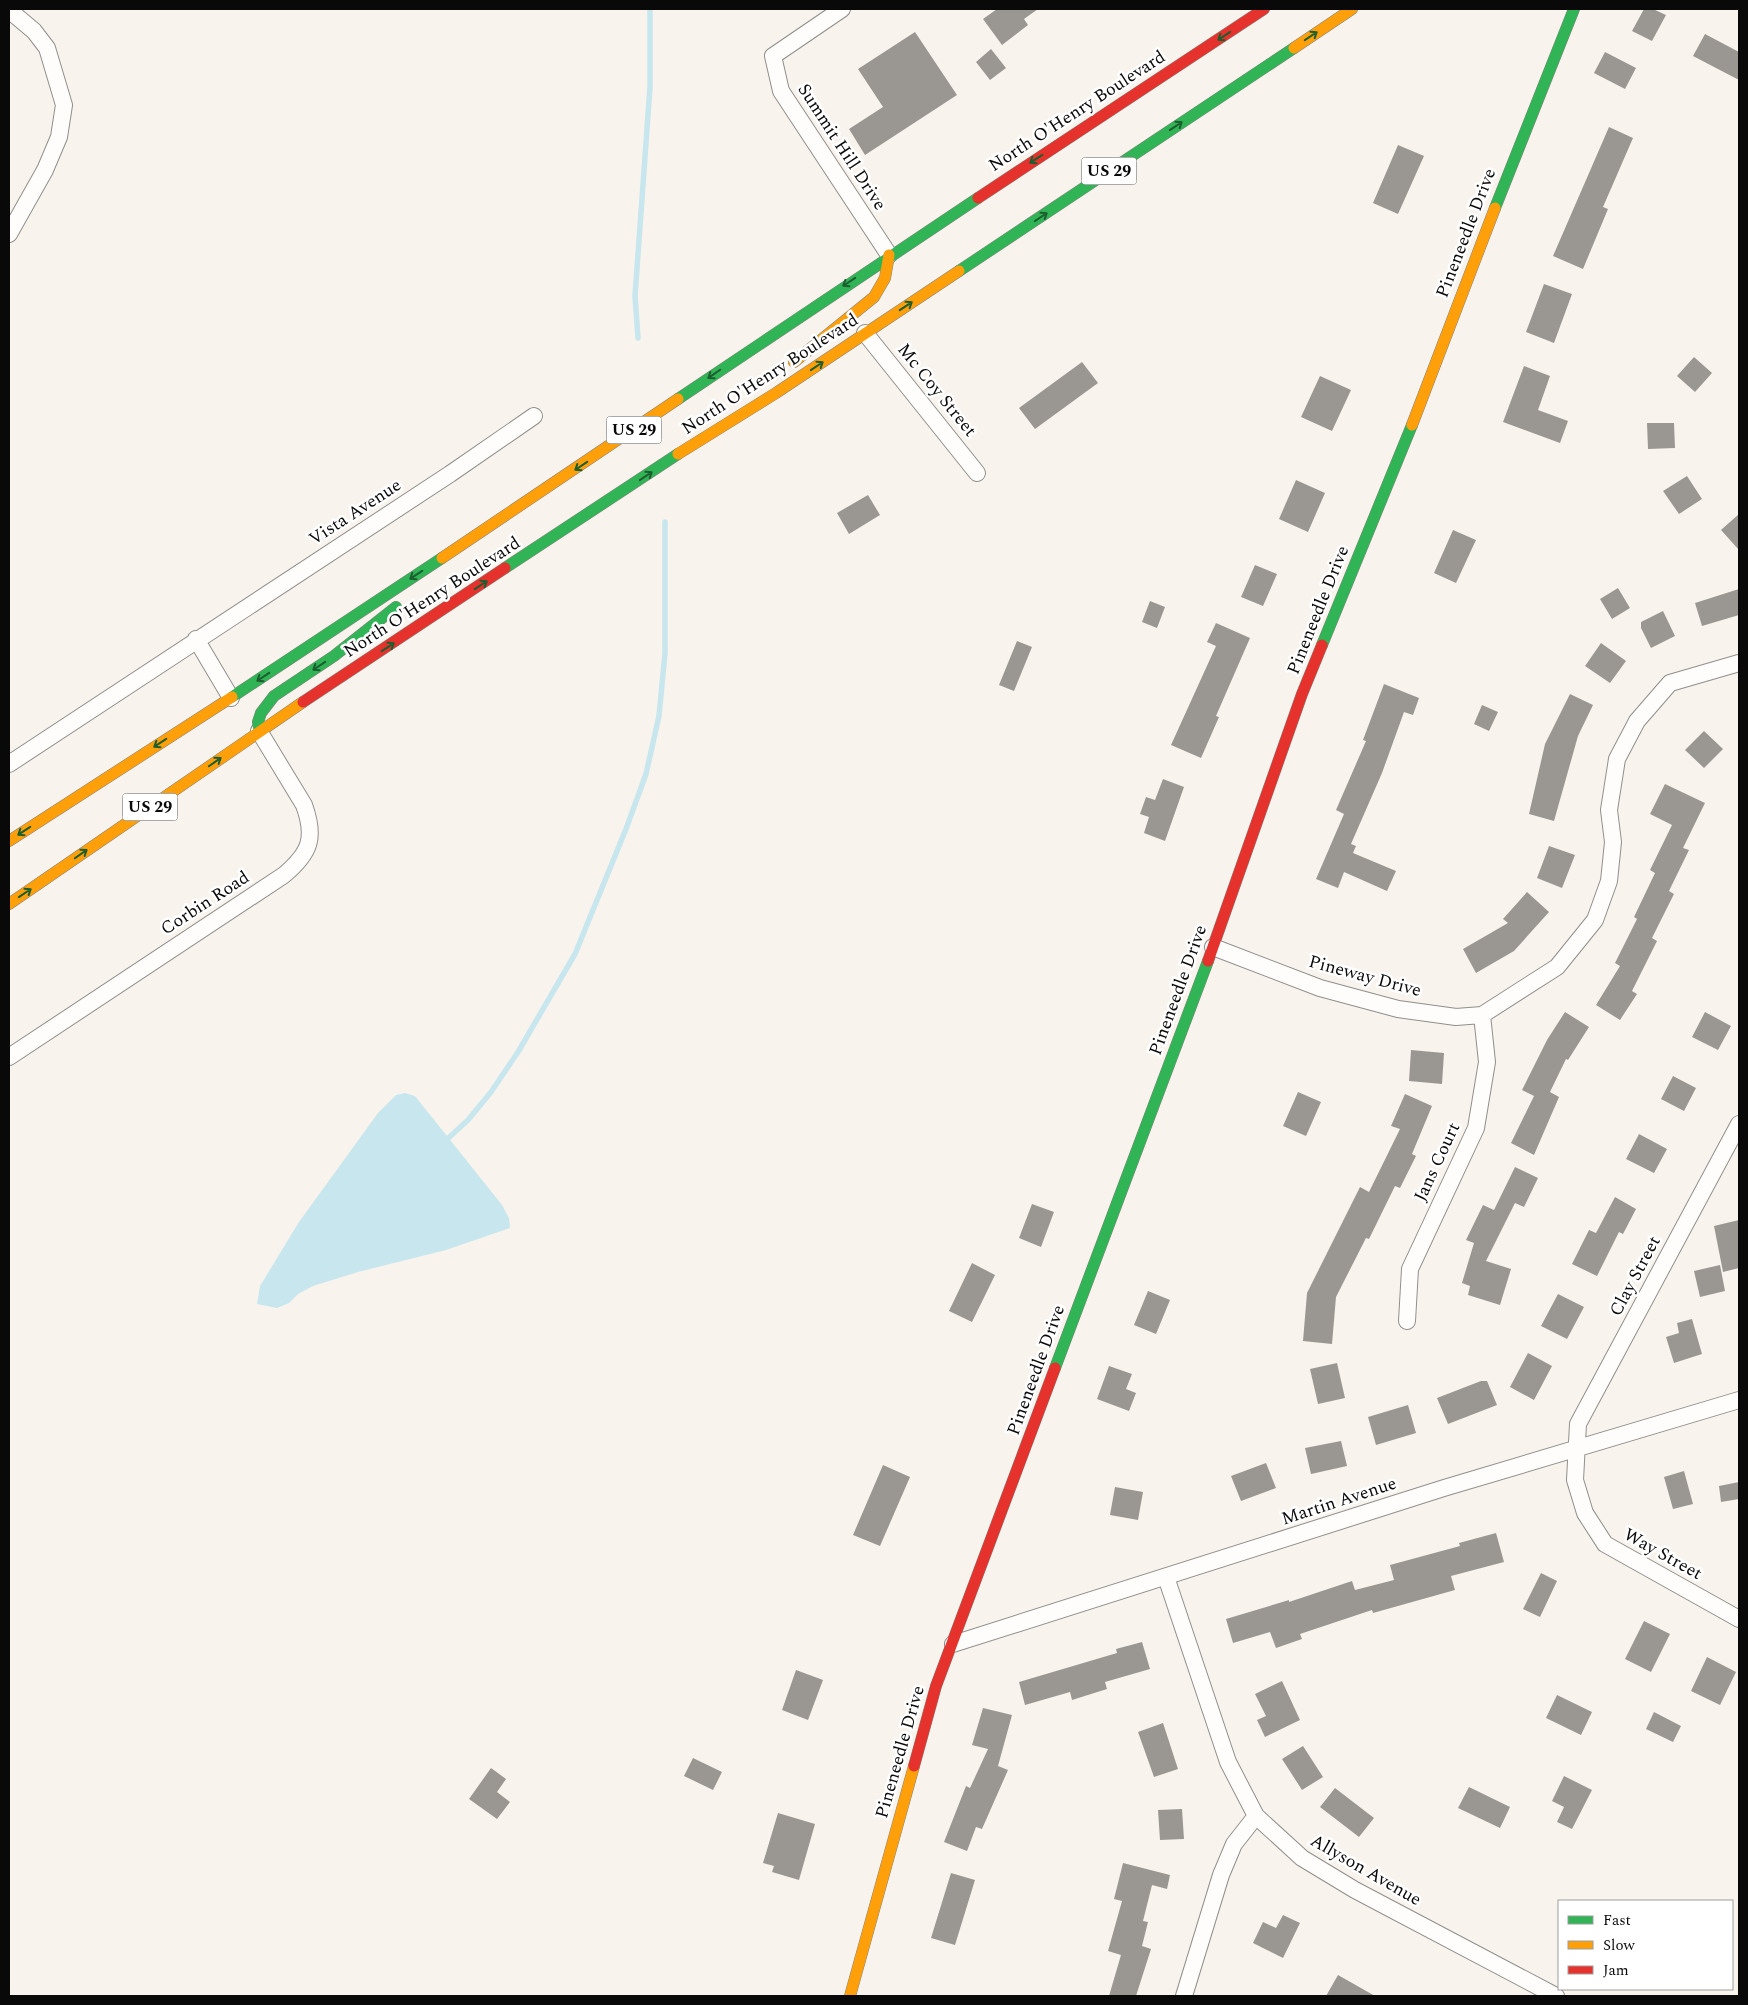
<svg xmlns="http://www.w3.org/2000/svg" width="1748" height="2005" font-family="Spectral,serif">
<rect width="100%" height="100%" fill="#f8f4ed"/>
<path fill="#c8e6ed" d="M405,1093L415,1096L502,1205L509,1218L510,1228L446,1250L358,1272L313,1286L298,1294L289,1303L277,1308L257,1304L260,1286L299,1222L378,1113L396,1095Z"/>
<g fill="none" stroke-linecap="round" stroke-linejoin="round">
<path stroke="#c8e6ed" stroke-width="5.5" d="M638,338L635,296L650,87V9
M444,1142L468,1120L491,1092L518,1052L575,954L626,829L646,774L659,716L665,653V522"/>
</g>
<path fill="#9a9793" d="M997,9H1038L1024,19L1028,25L1002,45L983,19Z
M1644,9H1653L1666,15L1652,41L1632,31Z
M915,32L957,95L865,155L849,129L883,107L858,69Z
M1705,34L1739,52V80L1693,56Z
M991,49L1006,68L990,80L976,62Z
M1605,52L1636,68L1625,89L1594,73Z
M1609,127L1633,138L1603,207L1608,209L1583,269L1553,256Z
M1398,145L1424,156L1398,214L1373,203Z
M1544,284L1572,294L1554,343L1526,332Z
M1694,357L1712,373L1695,392L1677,376Z
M1082,362L1098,383L1035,429L1019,408Z
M1524,366L1550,376L1538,410L1568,421L1560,443L1503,422Z
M1320,376L1351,390L1332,431L1301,417Z
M1647,423H1674L1675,448L1648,449Z
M1687,476L1702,499L1679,514L1663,491Z
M1296,480L1325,493L1308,532L1279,519Z
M868,495L880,515L849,534L837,513Z
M1739,514V550L1721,530Z
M1453,530L1476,540L1456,583L1434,573Z
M1255,565L1277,574L1263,606L1241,597Z
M1618,588L1630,608L1612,619L1600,599Z
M1739,589V615L1702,626L1695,603Z
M1150,601L1165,607L1157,628L1142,622Z
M1663,611L1675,636L1651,648L1641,628V622Z
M1216,623L1250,638L1216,716L1219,717L1201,758L1171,745L1216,646L1207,642Z
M1017,641L1032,647L1014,691L999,685Z
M1601,643L1626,661L1610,683L1585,666Z
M1384,684L1419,698L1413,715L1404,712L1382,773L1351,844L1356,846L1353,853L1396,871L1387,891L1344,872L1338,888L1316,879L1344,814L1336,810L1366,741L1363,740Z
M1570,694L1593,705L1578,736L1554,821L1529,814L1545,744Z
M1482,705L1498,712L1489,731L1474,724Z
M1704,731L1723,749L1704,768L1685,750Z
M1163,779L1184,787L1165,841L1144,833L1149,817L1140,814L1146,797L1155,800Z
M1665,784L1705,803L1683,848L1689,850L1669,891L1674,894L1652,938L1657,941L1632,991L1637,994L1620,1020L1596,1005L1620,966L1615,963L1637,919L1634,917L1655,873L1650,870L1672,825L1650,814Z
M1549,846L1575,855L1562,888L1537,878Z
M1527,892L1549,912L1514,951L1476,973L1463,949L1508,923L1503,919Z
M1565,1012L1589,1027L1568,1060L1566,1059L1550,1092L1559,1097L1534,1155L1511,1143L1534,1096L1522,1090L1547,1040Z
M1705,1012L1731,1026L1718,1050L1692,1037Z
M1411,1050L1444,1053L1442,1084L1409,1081Z
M1673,1076L1696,1088L1684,1111L1661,1099Z
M1298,1092L1321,1102L1306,1136L1283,1126Z
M1405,1094L1432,1106L1412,1154L1416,1156L1400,1188L1395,1186L1369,1239L1366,1238L1336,1297L1332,1344L1303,1341L1307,1293L1360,1187L1369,1192L1400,1129L1391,1126Z
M1639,1134L1667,1149L1654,1173L1626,1159Z
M1515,1167L1538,1178L1524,1207L1515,1203L1486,1261L1511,1269L1500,1305L1468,1295L1470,1286L1462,1283L1474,1243L1466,1240L1483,1205L1494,1210Z
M1615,1197L1636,1209L1623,1234L1619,1232L1597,1276L1572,1264L1589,1230L1596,1233Z
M1032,1204L1054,1212L1041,1247L1019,1238Z
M1739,1220V1268L1723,1272L1714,1226Z
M972,1263L995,1275L972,1322L949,1311Z
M1720,1265L1725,1291L1700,1297L1694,1271Z
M1148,1291L1170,1300L1156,1334L1134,1325Z
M1558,1294L1584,1307L1567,1339L1541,1326Z
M1692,1319L1702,1354L1674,1363L1666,1337L1679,1333L1677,1323Z
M1528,1353L1552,1366L1534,1400L1510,1387Z
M1337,1363L1345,1398L1318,1404L1310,1369Z
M1109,1366L1132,1374L1126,1389L1136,1393L1129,1411L1097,1399Z
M1481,1381H1487L1497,1405L1448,1424L1437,1398Z
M1408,1405L1416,1433L1376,1445L1368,1417Z
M1341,1441L1347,1466L1311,1474L1305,1448Z
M1266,1463L1276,1488L1241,1501L1231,1476Z
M883,1465L910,1477L880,1546L853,1535Z
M1684,1471L1693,1504L1673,1509L1664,1477Z
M1739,1482V1499L1721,1502L1719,1486Z
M1115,1487L1143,1492L1138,1520L1110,1515Z
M1496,1533L1504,1562L1451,1576L1455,1590L1373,1613L1372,1610L1300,1634L1302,1639L1276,1648L1270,1632L1233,1643L1226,1619L1289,1600V1602L1352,1581L1355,1590L1394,1580L1390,1565L1460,1546L1459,1543Z
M1541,1573L1557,1581L1540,1617L1523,1609Z
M1644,1621L1670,1634L1651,1672L1625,1659Z
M1142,1642L1150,1669L1105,1682L1107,1689L1072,1700L1070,1692L1025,1705L1019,1682L1117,1653L1116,1649Z
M1707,1657L1736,1672L1720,1705L1691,1691Z
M796,1670L823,1680L808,1720L782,1710Z
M1282,1681L1300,1720L1265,1737L1257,1720L1266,1716L1255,1694Z
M1557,1695L1592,1712L1581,1735L1546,1718Z
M983,1708L1012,1715L998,1766L1008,1770L982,1829L976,1827L967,1851L944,1842L966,1786L970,1788L988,1749L972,1745Z
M1654,1712L1681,1726L1673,1742L1646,1729Z
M1163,1723L1178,1769L1154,1777L1138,1732Z
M1303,1746L1323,1777L1302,1790L1282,1759Z
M693,1758L722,1772L713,1790L684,1776Z
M491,1768L506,1779L497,1792L510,1802L497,1819L469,1799Z
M1564,1776L1592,1790L1572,1829L1557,1822L1564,1807L1552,1801Z
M1469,1787L1510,1807L1500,1828L1458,1808Z
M1335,1788L1374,1818L1359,1837L1320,1807Z
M1182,1809L1184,1839L1160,1840L1158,1810Z
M778,1813L815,1824L799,1880L772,1872L774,1866L763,1863Z
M1123,1863L1170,1875L1167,1889L1152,1885L1143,1921L1148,1922L1142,1946L1151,1949L1136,1996H1109L1121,1955L1108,1951L1122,1901L1114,1899Z
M951,1873L975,1880L955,1945L931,1938Z
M1283,1915L1300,1923L1283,1958L1253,1943L1263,1922L1276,1928Z
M1338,1975L1375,1996H1326Z"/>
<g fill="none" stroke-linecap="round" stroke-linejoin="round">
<defs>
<path id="street" d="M842,9L773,56L781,91L889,255
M9,10L34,31L47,48L64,105L59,137L45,170L9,234
M865,333L977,473
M196,639L231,698
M9,764L450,474L534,416
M1213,947L1320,988L1398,1009L1456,1017L1482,1015L1557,967L1595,920L1609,881L1613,842L1609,810L1617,759L1637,721L1670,683L1739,663
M9,1057L284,875C310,853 316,838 304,805L259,731
M1739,1124L1578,1424L1575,1480L1585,1513L1605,1544L1739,1619
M1407,1321L1410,1269L1476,1128L1487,1062L1482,1015
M1166,1577L1228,1762L1256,1816L1302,1858L1355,1890L1556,1996
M953,1644L1444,1488L1739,1400
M1184,1996L1221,1875L1234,1844L1256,1816"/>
<path id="fast" d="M1495,208L1574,9
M959,271L1294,48
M678,399L978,198
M505,568L678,454
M1322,645L1412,425
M232,697L442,558
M259,731L258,722L261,713L274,696L334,656L396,607
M1055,1368L1208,961"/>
<path id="slow" d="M1294,48L1352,9
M794,362L874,297L885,278L889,255
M1412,425L1495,208
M678,454L776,393L959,271
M442,558L678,399
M9,841L232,697
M9,904L303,702
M850,1996L914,1766"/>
<path id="jam" d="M978,198L1264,9
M303,702L505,568
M1208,961L1302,694L1322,645
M914,1766L936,1686L1055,1368"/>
</defs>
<use href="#street" stroke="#918f8c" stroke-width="18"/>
<use href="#fast" stroke="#878582" stroke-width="12"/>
<use href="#slow" stroke="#878582" stroke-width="12"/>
<use href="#jam" stroke="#878582" stroke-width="12"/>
<use href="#street" stroke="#fefdfc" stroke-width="16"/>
<use href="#fast" stroke="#30b455" stroke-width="11"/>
<use href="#slow" stroke="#ff9f0a" stroke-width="11"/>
<use href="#jam" stroke="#e5322d" stroke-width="11"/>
</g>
<defs><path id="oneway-shaft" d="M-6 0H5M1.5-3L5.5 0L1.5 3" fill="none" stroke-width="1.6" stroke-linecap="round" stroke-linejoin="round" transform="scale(1.25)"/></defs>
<g stroke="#1c5e2f">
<use href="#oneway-shaft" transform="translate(1224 36) rotate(146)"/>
<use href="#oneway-shaft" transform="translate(1311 36) rotate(-34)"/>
<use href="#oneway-shaft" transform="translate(1176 126) rotate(-34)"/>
<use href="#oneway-shaft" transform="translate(1036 159) rotate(147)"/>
<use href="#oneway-shaft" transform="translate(1041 217) rotate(-34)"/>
<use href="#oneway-shaft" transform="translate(849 282) rotate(146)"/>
<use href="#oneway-shaft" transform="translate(906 306) rotate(-33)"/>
<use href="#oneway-shaft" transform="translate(817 366) rotate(-34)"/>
<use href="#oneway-shaft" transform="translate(714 374) rotate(145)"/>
<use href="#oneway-shaft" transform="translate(581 466) rotate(146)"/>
<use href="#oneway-shaft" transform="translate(646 476) rotate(-34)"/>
<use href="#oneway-shaft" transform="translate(416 575) rotate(147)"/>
<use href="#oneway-shaft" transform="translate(481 585) rotate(-34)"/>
<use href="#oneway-shaft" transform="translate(388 647) rotate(-33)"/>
<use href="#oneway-shaft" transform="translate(319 666) rotate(146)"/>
<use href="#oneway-shaft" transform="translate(263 677) rotate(146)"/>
<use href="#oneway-shaft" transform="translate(160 743) rotate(147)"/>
<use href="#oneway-shaft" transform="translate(215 762) rotate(-35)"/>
<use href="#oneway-shaft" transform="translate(24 831) rotate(147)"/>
<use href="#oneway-shaft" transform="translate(81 854) rotate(-35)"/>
<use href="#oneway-shaft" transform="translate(25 893) rotate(-34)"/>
</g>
<g text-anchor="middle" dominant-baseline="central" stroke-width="5" stroke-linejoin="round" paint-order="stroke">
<g fill="#fff" stroke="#535353" stroke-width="1">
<rect x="1081.5" y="157.5" width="55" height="27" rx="4"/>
<rect x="606.5" y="416.5" width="55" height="27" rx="4"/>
<rect x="122.5" y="793.5" width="55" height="27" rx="4"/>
</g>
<g font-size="16" font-weight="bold" fill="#090909">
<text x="1109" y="171">US 29</text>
<text x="634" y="430">US 29</text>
<text x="150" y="807">US 29</text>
</g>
<g font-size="18" fill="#090909" stroke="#fff">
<text transform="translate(1077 111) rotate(-33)">North O'Henry Boulevard</text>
<text transform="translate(842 147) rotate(57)">Summit Hill Drive</text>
<text transform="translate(1466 233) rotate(-69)">Pineneedle Drive</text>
<text transform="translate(770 374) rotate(-33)">North O'Henry Boulevard</text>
<text transform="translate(937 390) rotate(51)">Mc Coy Street</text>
<text transform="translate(355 512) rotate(-33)">Vista Avenue</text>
<text transform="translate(432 597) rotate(-33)">North O'Henry Boulevard</text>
<text transform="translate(1318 610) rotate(-68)">Pineneedle Drive</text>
<text transform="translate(205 903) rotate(-33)">Corbin Road</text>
<text transform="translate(1365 976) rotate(15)">Pineway Drive</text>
<text transform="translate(1178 990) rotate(-70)">Pineneedle Drive</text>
<text transform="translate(1437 1162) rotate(-65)">Jans Court</text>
<text transform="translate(1635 1276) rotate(-62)">Clay Street</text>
<text transform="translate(1036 1370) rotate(-70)">Pineneedle Drive</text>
<text transform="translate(1339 1501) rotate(-18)">Martin Avenue</text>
<text transform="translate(1663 1554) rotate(29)">Way Street</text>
<text transform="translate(900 1752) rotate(-74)">Pineneedle Drive</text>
<text transform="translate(1366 1870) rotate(30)">Allyson Avenue</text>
</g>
</g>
<rect width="1748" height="2005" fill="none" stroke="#090909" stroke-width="20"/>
<rect x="1558" y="1900" width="175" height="90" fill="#ffffff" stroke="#9d9d9d"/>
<rect x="1568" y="1916" width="25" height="8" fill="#30b455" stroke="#9d9d9d"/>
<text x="1603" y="1925" font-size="15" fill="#090909">Fast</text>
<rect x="1568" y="1941" width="25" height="8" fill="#ff9f0a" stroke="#9d9d9d"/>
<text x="1603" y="1950" font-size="15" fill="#090909">Slow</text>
<rect x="1568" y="1966" width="25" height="8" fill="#e5322d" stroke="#9d9d9d"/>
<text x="1603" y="1975" font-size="15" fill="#090909">Jam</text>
</svg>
